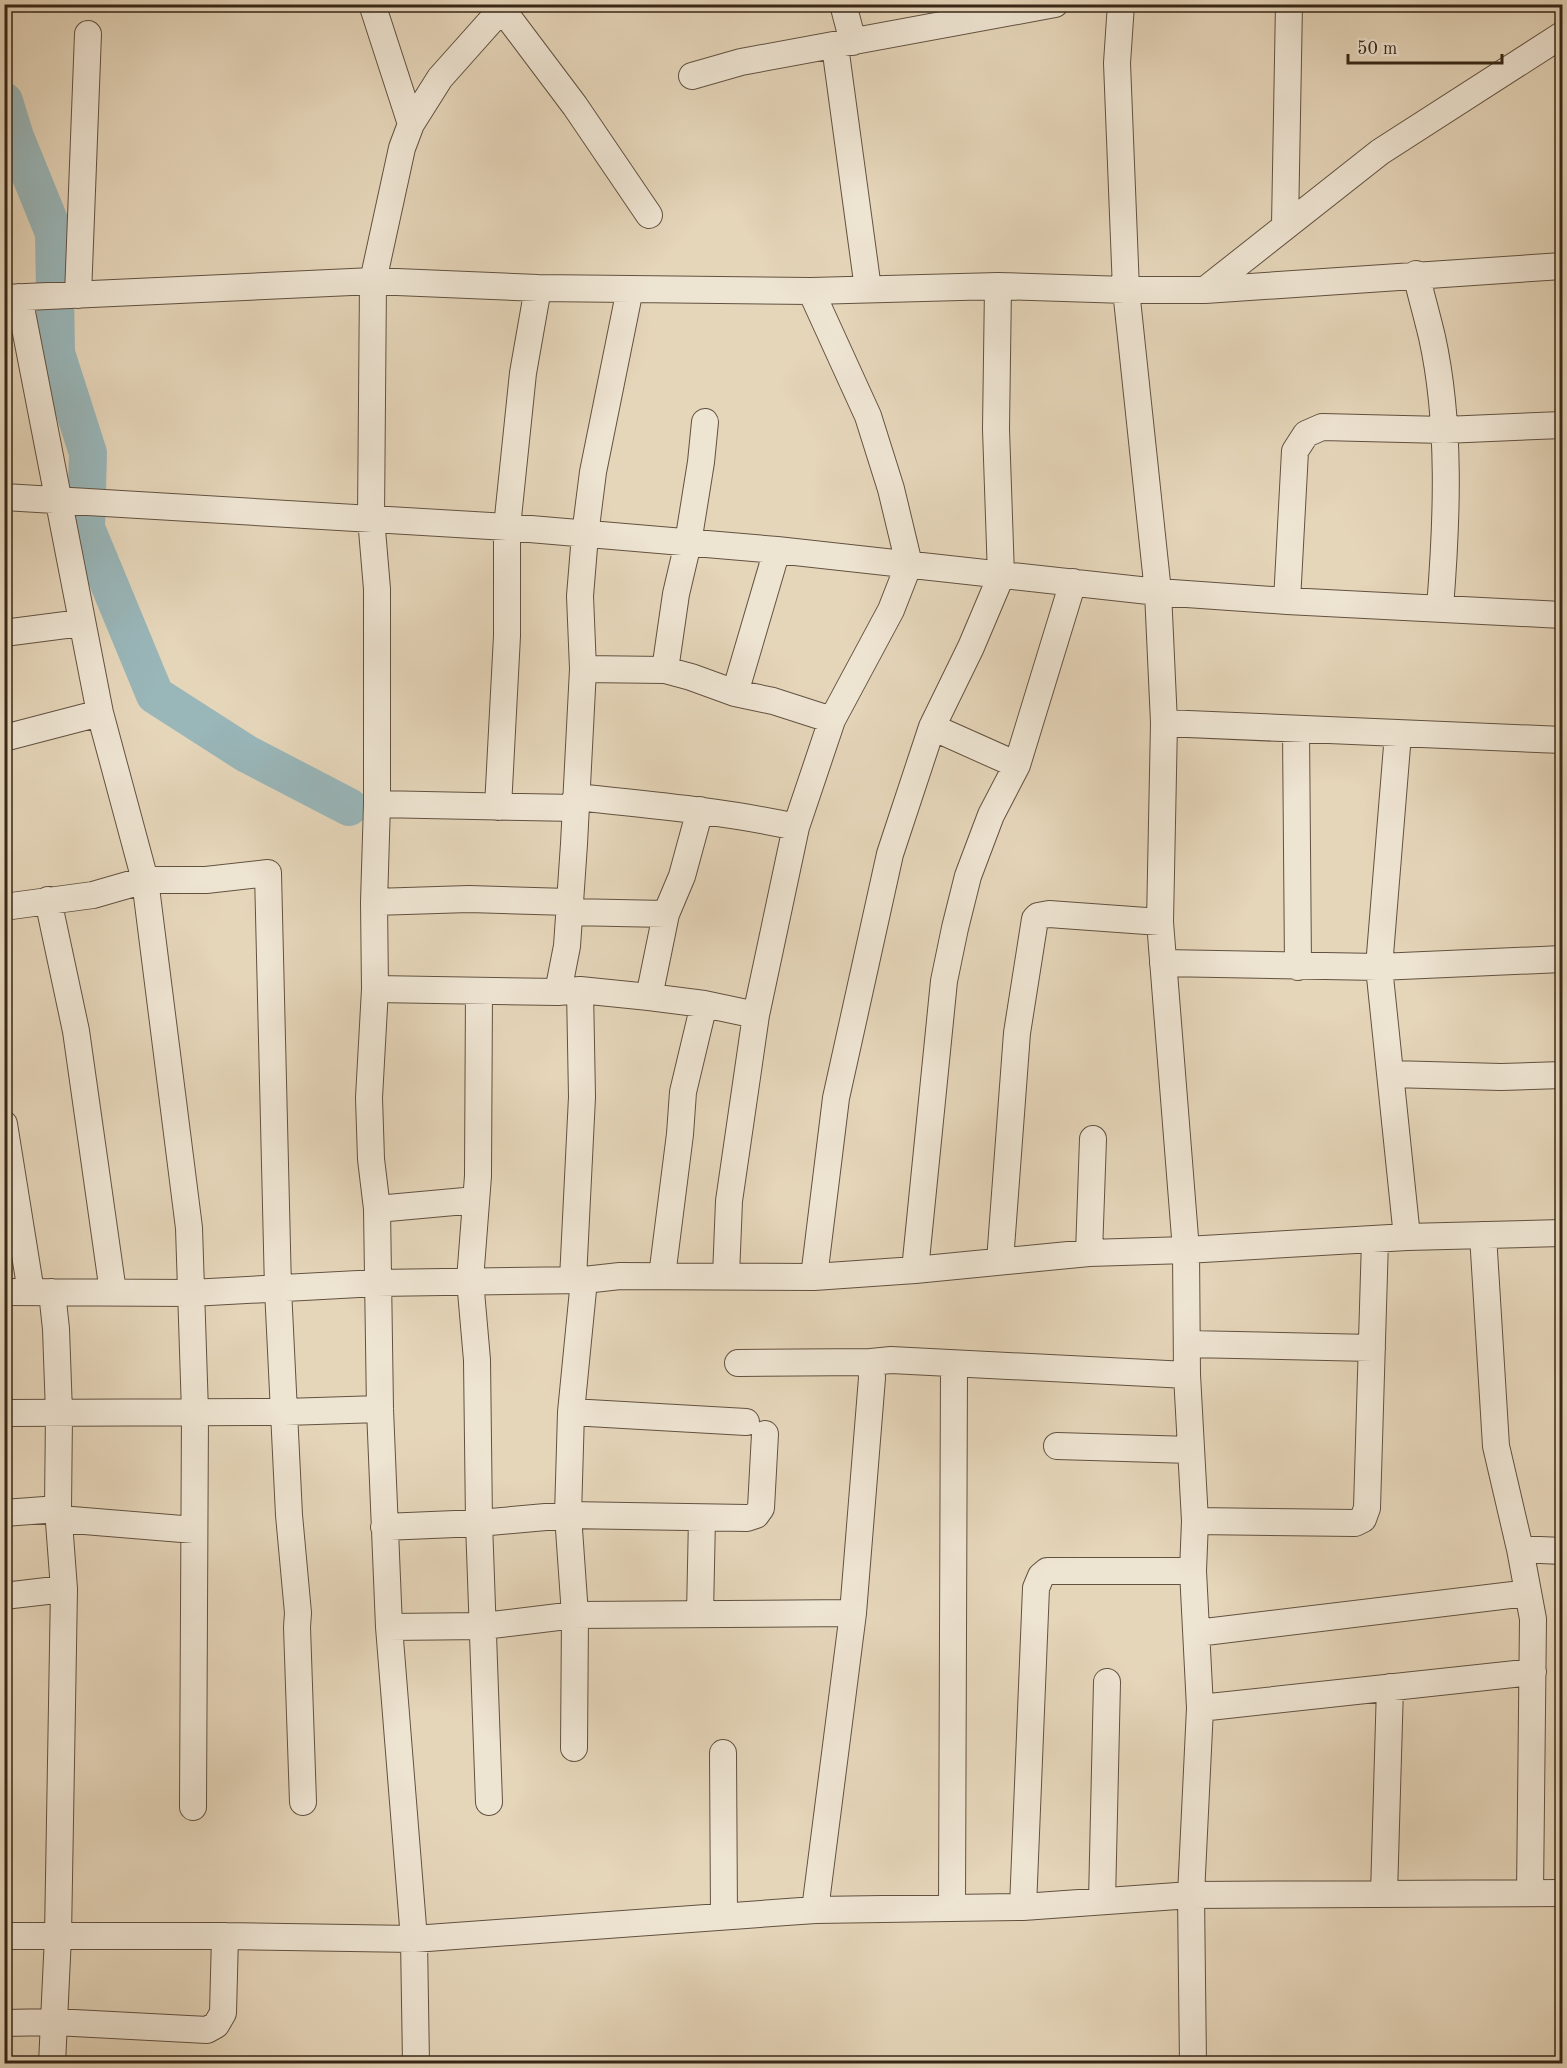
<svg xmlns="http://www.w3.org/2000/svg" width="1567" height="2068" font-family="'Old Standard TT',serif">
<rect width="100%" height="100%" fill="#e5d5b9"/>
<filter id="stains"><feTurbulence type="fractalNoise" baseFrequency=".00333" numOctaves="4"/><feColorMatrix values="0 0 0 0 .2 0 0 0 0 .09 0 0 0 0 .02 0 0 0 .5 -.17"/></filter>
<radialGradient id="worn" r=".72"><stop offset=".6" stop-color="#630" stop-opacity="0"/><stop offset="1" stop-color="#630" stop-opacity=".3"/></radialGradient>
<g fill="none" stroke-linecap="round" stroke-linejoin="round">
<path stroke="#99b6b9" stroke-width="38" d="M4,101L15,137L54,233L56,353L88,453L86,528L155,695L247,754L349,807"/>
<defs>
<path id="minor" d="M372,4L411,124
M843,4L853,42
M1121,4L1117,63L1126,290L1158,592L1164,723L1160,922L1186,1250L1187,1375L1195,1521L1193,1571L1200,1708L1191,1895L1193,2064
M502,9L575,106L649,215
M835,46L868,289
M692,76L741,62L1055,4
M1285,225L1289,4
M1416,274C1421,295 1427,316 1432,337C1451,423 1447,520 1440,608
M1205,290L1380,152L1562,35
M78,295L88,34
M19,297L100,713L145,880L189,1228L195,1412L193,1807
M4,298L373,281L538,288L630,289L811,291L998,286L1126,290H1205L1562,266
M4,497L507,527L777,550L1158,592L1287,601L1562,615
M1287,601L1295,451L1306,434L1322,427L1444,430L1562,425
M4,633L81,623
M583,669L665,670L691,677L735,693L773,701L832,720
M665,670L676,594L688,543L701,462L705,422
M735,693L777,550
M1164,723L1562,740
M932,727L1017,765
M1296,729L1298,967
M1398,734L1379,967L1407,1237
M4,738L100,713
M576,797C650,805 723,811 796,827
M377,804L576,808
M498,807L507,636V527L523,373L538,288
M48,900L76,1031L113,1292
M374,902L469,899L569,902
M4,907L93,895L145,880H206L268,873L278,1289L289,1515L298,1613L297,1627L303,1802
M569,912L666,914
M1163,963L1379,967L1562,959
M375,989L558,992L580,990L649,997L704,1004L756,1015
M479,991L478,1176L470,1280L477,1360L479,1523L489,1802
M558,992L567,946L574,844L583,669L580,596L585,535L593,472L630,289
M649,997L666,914L682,876L700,810
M1391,1074L1501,1077L1562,1075
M4,1124L31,1292
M377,1209L476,1200
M1483,1235L1496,1446L1520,1549L1533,1619L1530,1893
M1089,1253L1093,1139
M1000,1261L1017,1033L1035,919L1038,916L1049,914L1160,922
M915,1270L944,981L955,928L968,876L991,815L1017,765L1073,582
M662,1276L680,1134L683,1092L704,1004
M726,1276L729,1201L756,1015L796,827L832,720L891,610L909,564L891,489L868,416L811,291
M814,1277L836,1098L890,854L932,727L971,647L1001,576L996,429L998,286
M573,1279L582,1097L580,990
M4,1292L191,1293L377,1283L584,1280L620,1276L814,1277L915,1270L1089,1253L1186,1250L1407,1237L1562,1233
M52,1292L56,1329L59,1413L58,1509L64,1589L58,1936L52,2064
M1188,1344L1372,1348
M738,1363L871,1362
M571,1412L746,1422
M4,1413L285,1412L380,1409
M1057,1446L1191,1450
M4,1513L58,1509
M60,1519L194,1530
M1195,1521L1355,1523L1363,1519L1367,1508L1375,1240
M384,1527L479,1523L568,1515L747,1518L756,1515L761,1508L765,1434
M1520,1549L1562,1551
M4,1596L64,1589
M700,1614L702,1518
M389,1627L484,1626L575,1615L853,1613
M1197,1633L1528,1593
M1200,1708L1533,1672
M574,1748L575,1615L568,1515L571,1412L584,1280
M723,1753L724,1916
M1384,1894L1390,1687
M1102,1901L1107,1682
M1023,1907L1036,1588L1041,1576L1047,1571H1193
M952,1908L954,1364
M815,1910L853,1613L872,1378L871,1362L891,1360L1187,1375
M4,1936H225L414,1939L815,1910L1023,1907L1191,1895L1562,1893
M4,2023L55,2022L207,2030L216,2025L223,2013L225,1936
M416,2064L414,1939L389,1627L380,1409L377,1209L371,1159L369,1098L375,989L374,902L377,804V589L371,518L373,281L402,148L411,124L440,78L506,4"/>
</defs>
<use href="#minor" stroke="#625240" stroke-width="28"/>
<use href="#minor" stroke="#eee4d2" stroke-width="26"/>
</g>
<rect width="1567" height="2068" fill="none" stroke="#e5d5b9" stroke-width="24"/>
<rect x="6" y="6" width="1555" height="2056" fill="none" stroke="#372717" stroke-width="3"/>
<rect x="12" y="12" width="1543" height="2044" fill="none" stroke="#372717" stroke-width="1.5"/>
<path d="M1348 54v9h154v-9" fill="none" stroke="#372717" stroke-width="3"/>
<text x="1357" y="54" font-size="18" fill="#372717" stroke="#eee4d2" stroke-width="4.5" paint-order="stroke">50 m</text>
<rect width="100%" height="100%" filter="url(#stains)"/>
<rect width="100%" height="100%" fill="url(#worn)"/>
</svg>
